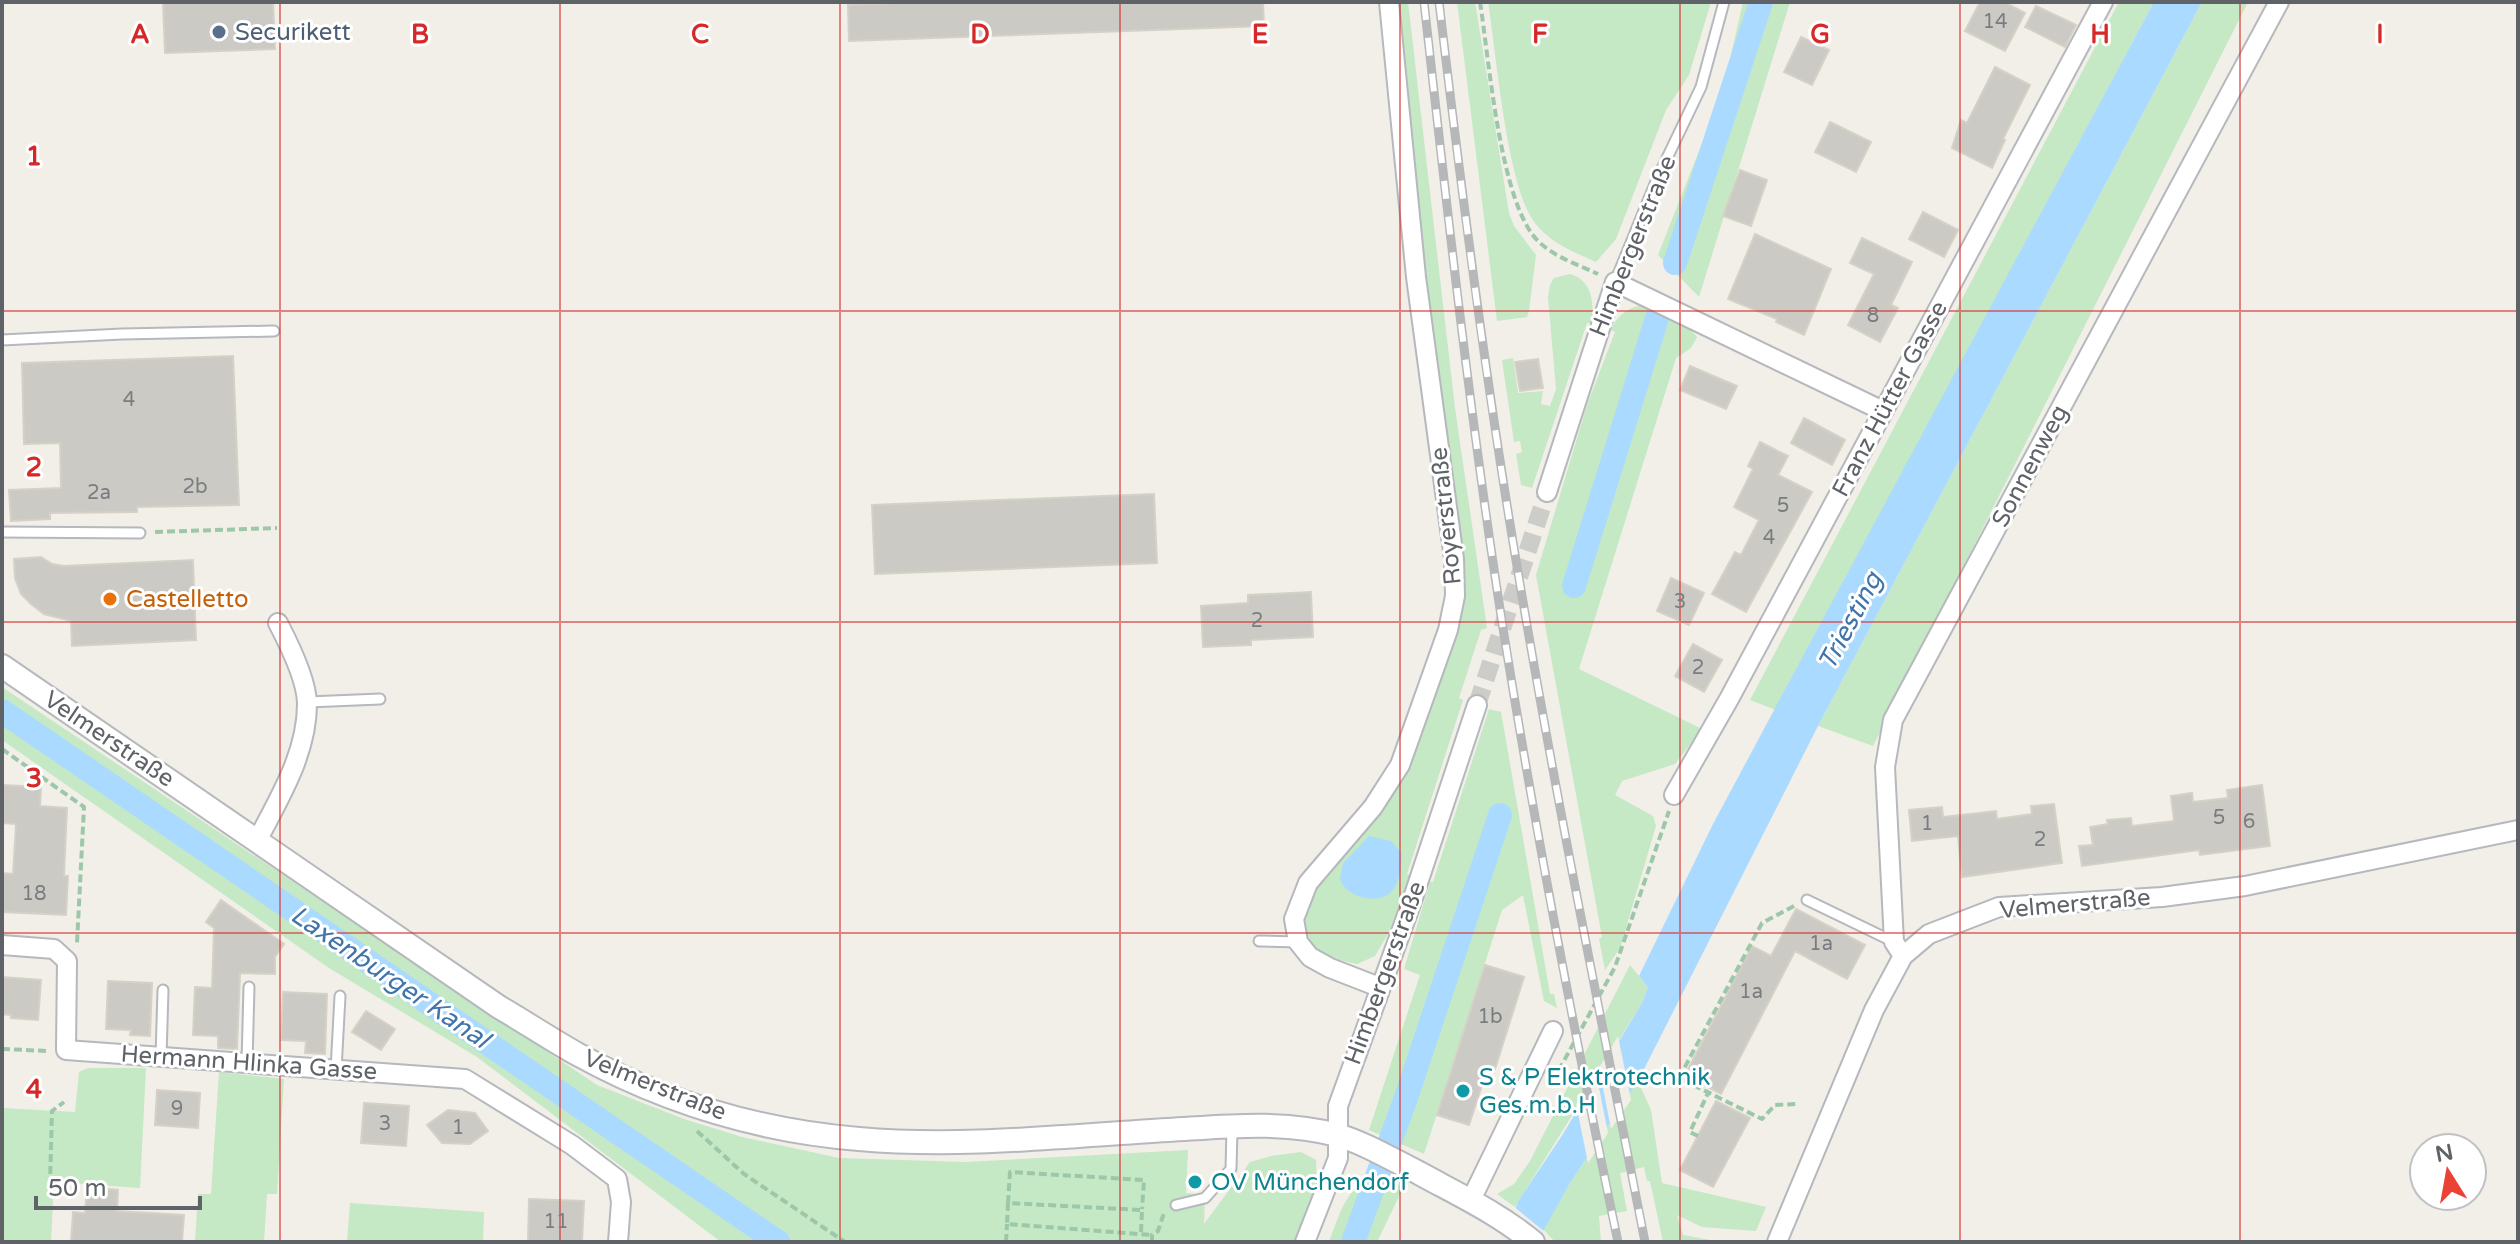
<svg xmlns="http://www.w3.org/2000/svg" width="2520" height="1244" font-family="'Varela Round',sans-serif">
<rect width="100%" height="100%" fill="#f1efe8"/>
<path fill="#c5e8c5" d="M1395,2H1408L1455,408L1487,628L1481,630L1459,698L1463,700L1407,874L1411,876L1388,934L1375,956L1357,964C1317,957 1297,941 1308,899L1405,775L1443,670L1463,601L1431,342Z
M1457,2H1475L1509,213L1514,226L1536,255L1529,311L1527,317L1497,321Z
M1488,2H1711L1689,75L1666,110L1616,239L1596,262C1574,252 1550,243 1535,223C1507,188 1496,51 1488,2Z
M1743,2H1790L1699,297L1658,255L1723,90Z
M2119,2H2154L1776,710L1750,700Z
M2202,2H2248L1873,746L1818,726Z
M1570,274C1592,280 1595,304 1591,323H1587L1532,488L1521,485L1516,454L1522,452L1520,441L1514,442L1502,360L1513,358L1518,393L1543,391L1541,404L1550,406L1556,389L1548,297L1550,285L1554,278Z
M1638,306L1646,307L1689,328L1697,337L1691,348L1676,358L1579,669L1702,729L1675,764L1622,781L1615,795L1653,816L1656,826L1620,948L1605,970L1599,939L1602,937L1536,575L1587,405L1615,332L1611,330C1615,318 1626,309 1638,306Z
M2,687L597,1085L684,1119L742,1137L839,1158L966,1162L1188,1150L1186,1193L1205,1195L1204,1224L1250,1162L1271,1156L1301,1152L1316,1160L1317,1192L1294,1242H721L477,1057L329,968L2,740Z
M1489,709L1501,712L1550,994H1554L1557,1008L1544,1001L1523,895L1502,910L1424,1154L1369,1130L1420,975L1404,969L1430,882H1433Z
M1630,965L1648,987L1642,1003L1515,1207L1497,1194L1514,1184L1530,1161Z
M88,1068H146L140,1188L54,1182L51,1242H2V1108L75,1112L79,1072Z
M219,1072L284,1079L277,1194H267L264,1242H195L198,1194H211Z
M1638,1081L1651,1110L1662,1183L1766,1207L1756,1231L1702,1227L1677,1215L1683,1235L1721,1242H1663L1650,1181H1647L1644,1167L1620,1173L1627,1211L1599,1216L1601,1242H1555L1543,1229L1570,1183Z
M1385,1176L1403,1188L1377,1242H1329C1341,1211 1347,1180 1385,1176Z
M350,1203L484,1212L483,1242H347Z"/>
<path fill="#aadaff" d="M2154,2H2202L1818,726L1638,1081L1570,1183L1537,1242H1500L1519,1200L1563,1134L1642,1003L1648,987L1639,976L1713,824Z
M1369,836L1391,841L1402,854C1401,866 1400,883 1391,892C1377,906 1345,896 1340,879L1343,863Z"/>
<path fill="#f1efe8" d="M1618,1036L1631,1100L1611,1129L1599,1068Z
M1596,1072L1608,1133L1588,1163L1576,1104Z
M1512,1205L1546,1233L1541,1242L1497,1240Z"/>
<g fill="none" stroke-linecap="round" stroke-linejoin="round">
<path stroke="#aadaff" stroke-width="24" d="M1675,263L1761,2
M1574,586L1657,318
M2,711L778,1242
M1353,1242L1406,1098L1500,815"/>
</g>
<path fill="#cccac5" stroke="#d6d1c6" stroke-width="2" d="M163,2H273L275,49L165,53Z
M924,2H1263L1264,26L849,41L848,5Z
M1980,2H2004L2025,13L2005,51L1965,31Z
M2036,6L2076,25L2065,47L2025,27Z
M1801,37L1829,50L1812,85L1784,72Z
M1995,67L2030,85L2003,139L2005,140L1992,168L1952,148L1961,120L1967,123Z
M1830,122L1871,142L1856,172L1815,152Z
M1740,170L1767,180L1751,226L1723,216Z
M1923,212L1958,230L1944,257L1909,239Z
M1755,234L1831,269L1804,335L1776,322L1777,319L1728,299Z
M1862,238L1912,262L1891,305L1898,308L1880,342L1848,325L1874,274L1850,263Z
M233,356L239,505L137,507V512L50,513V519L11,521L9,490L61,488L60,443L24,444L22,363Z
M1538,359L1543,388L1520,391L1515,362Z
M1690,366L1737,386L1726,409L1680,390Z
M1804,418L1845,440L1832,465L1791,443Z
M1760,442L1788,456L1778,475L1812,492L1746,612L1712,594L1735,552L1741,555L1759,520L1734,507L1753,469L1748,466Z
M1154,494L1157,563L875,574L872,505Z
M41,557L52,564L64,566L193,560L196,640L72,646L71,621L44,614L31,604L21,594L15,578L14,559Z
M1671,578L1704,593L1689,625L1657,611Z
M1311,592L1313,637L1251,640V645L1203,647L1201,606L1248,603V595Z
M1693,644L1722,660L1704,692L1675,676Z
M2,785L41,787L40,806L67,808L64,876H68L66,915L2,912V873L13,874L16,824L2,823Z
M2262,785L2270,846L2200,855L2199,850L2082,866L2079,846L2093,845L2090,827L2108,824L2107,820L2131,818L2132,826L2174,821L2171,796L2192,793L2193,802L2228,798L2227,790Z
M2054,804L2062,863L1962,877L1958,836L1912,841L1909,810L1942,807L1943,817L1996,811L1997,819L2032,814L2031,806Z
M221,900L284,944L275,957V974L240,973L237,1049L218,1048V1036L193,1035L195,987L212,988L214,928L206,922Z
M1796,909L1865,945L1847,979L1795,951L1721,1094L1685,1075L1752,946L1771,956Z
M1485,965L1524,977L1495,1069L1488,1067L1469,1125L1437,1115Z
M2,977L41,980L38,1020L11,1018V1015L2,1014Z
M108,981L152,983L150,1036L130,1035L131,1030L106,1029Z
M283,992L327,994L325,1054L305,1053L306,1041L281,1040Z
M366,1011L395,1029L381,1050L352,1032Z
M157,1090L200,1093L198,1128L155,1125Z
M1716,1101L1750,1118L1713,1187L1680,1170Z
M364,1103L409,1106L406,1146L361,1143Z
M448,1110L475,1113L488,1131L470,1144L442,1143L427,1125Z
M87,1187L118,1190L117,1211L184,1215L182,1242H71L73,1212L85,1213Z
M529,1199L584,1201L582,1242H528Z"/>
<g fill="none" stroke-linecap="round" stroke-linejoin="round">
<path stroke="#ccccc8" stroke-width="18" stroke-dasharray="18 9" stroke-linecap="butt" d="M1477,705L1547,492"/>
<defs>
<path id="service" d="M1615,282L1657,179L1701,87L1724,2
M2,340L122,334L274,331
M2,532L140,533
M308,702L380,699
M1807,900L1894,942
M1259,941L1298,942
M161,1057L163,990
M247,1063L249,987
M336,1070L340,996
M1176,1205L1205,1198L1231,1169L1232,1129"/>
<path id="minor" d="M1547,492L1615,282L1883,411
M1674,795L1729,699L2103,2
M257,841C279,798 307,754 307,704C307,681 289,644 278,623
M2,945L54,949L67,961L66,1050L465,1079L572,1145L617,1179L621,1202L618,1242
M1903,956L1894,942L1885,767L1893,720L2279,2
M1379,987L1330,968L1310,957L1298,942L1294,919L1308,883L1373,807L1400,765L1448,630L1455,596L1454,559L1416,277L1389,2
M1471,1200L1553,1031
M1305,1242L1338,1158V1106L1411,904L1477,705
M1777,1242L1874,1010L1903,956L1929,934L1999,907L2162,897L2245,886L2518,830"/>
<path id="tertiary" d="M2,666L499,1007C525,1022 550,1039 577,1054C664,1102 760,1131 859,1139C961,1148 1065,1136 1168,1130C1222,1127 1283,1120 1337,1135C1365,1143 1393,1160 1419,1173C1459,1195 1498,1213 1533,1242"/>
</defs>
<use href="#service" stroke="#b5b8bc" stroke-width="13"/>
<use href="#minor" stroke="#b5b8bc" stroke-width="22"/>
<use href="#tertiary" stroke="#b5b8bc" stroke-width="26"/>
<path stroke="#9cc7a9" stroke-width="4" stroke-dasharray="8 4" stroke-linecap="butt" d="M1480,2C1489,58 1500,206 1539,242C1556,258 1579,265 1598,274
M155,532L277,528
M2,749L84,807L77,943
M1794,906L1762,923L1679,1078L1762,1119L1775,1105L1797,1104
M2,1049L48,1051
M1553,1081L1615,967L1669,811
M697,1131L744,1174L845,1242
M1698,1136L1690,1132L1708,1093
M62,1192L50,1183L52,1111L64,1102
M1008,1203L1010,1172L1144,1180L1142,1209
M1141,1232L1142,1210L1008,1203L1007,1224L1152,1235
M1006,1242L1007,1224
M1152,1242V1235L1158,1231L1164,1213"/>
<use href="#service" stroke="#fff" stroke-width="9"/>
<use href="#minor" stroke="#fff" stroke-width="18"/>
<use href="#tertiary" stroke="#fff" stroke-width="22"/>
<defs>
<path id="rail" d="M1424,2C1447,209 1470,416 1502,622C1535,830 1575,1036 1618,1242
M1439,2C1462,197 1487,391 1520,584C1557,804 1602,1023 1645,1242"/>
</defs>
<use href="#rail" stroke="#b6b7b8" stroke-width="9"/>
<use href="#rail" stroke="#fff" stroke-width="6" stroke-dasharray="18" stroke-linecap="butt"/>
</g>
<path fill="none" stroke="#d62828" stroke-width="2" stroke-opacity="0.55" d="M280,2V1242M560,2V1242M840,2V1242M1120,2V1242M1400,2V1242M1680,2V1242M1960,2V1242M2240,2V1242M2,311H2518M2,622H2518M2,933H2518"/>
<circle fill="#5c6f8a" stroke="#fff" stroke-width="3" cx="219" cy="32" r="8"/>
<circle fill="#e8710a" stroke="#fff" stroke-width="3" cx="110" cy="599" r="8"/>
<g fill="#0f9aa8" stroke="#fff" stroke-width="3">
<circle cx="1463" cy="1091" r="8"/>
<circle cx="1195" cy="1182" r="8"/>
</g>
<g text-anchor="middle" dominant-baseline="central" stroke-width="6" stroke-linejoin="round" paint-order="stroke">
<g font-size="20" fill="#7a7d7f">
<text x="1995" y="22">14</text>
<text x="1873" y="316">8</text>
<text x="129" y="400">4</text>
<text x="195" y="487">2b</text>
<text x="99" y="493">2a</text>
<text x="1783" y="506">5</text>
<text x="1769" y="538">4</text>
<text x="1680" y="602">3</text>
<text x="1257" y="621">2</text>
<text x="1698" y="668">2</text>
<text x="2219" y="818">5</text>
<text x="2249" y="822">6</text>
<text x="1927" y="824">1</text>
<text x="2040" y="840">2</text>
<text x="34" y="894">18</text>
<text x="1821" y="944">1a</text>
<text x="1751" y="992">1a</text>
<text x="1490" y="1017">1b</text>
<text x="177" y="1109">9</text>
<text x="385" y="1124">3</text>
<text x="458" y="1128">1</text>
<text x="556" y="1222">11</text>
</g>
<g font-size="24" fill="#4e5e75" stroke="#fff" text-anchor="start">
<text x="235" y="32">Securikett</text>
</g>
<g font-size="24" fill="#5f6368" stroke="#fff">
<text transform="translate(1633 246) rotate(-68)">Himbergerstraße</text>
<text transform="translate(1890 399) rotate(-62)">Franz Hütter Gasse</text>
<text transform="translate(2030 466) rotate(-62)">Sonnenweg</text>
<text transform="translate(1446 516) rotate(-96)">Royerstraße</text>
<text transform="translate(109 739) rotate(34)">Velmerstraße</text>
<text transform="translate(2075 904) rotate(-5)">Velmerstraße</text>
<text transform="translate(1385 973) rotate(-70)">Himbergerstraße</text>
<text transform="translate(249 1063) rotate(4)">Hermann Hlinka Gasse</text>
<text transform="translate(655 1085) rotate(22)">Velmerstraße</text>
</g>
<g font-size="24" fill="#c56008" stroke="#fff" text-anchor="start">
<text x="126" y="599">Castelletto</text>
</g>
<g font-size="24" fill="#0d838f" stroke="#fff" text-anchor="start">
<text x="1479" y="1077">S &amp; P Elektrotechnik<tspan x="1479" dy="28">Ges.m.b.H</tspan></text>
<text x="1211" y="1182">OV Münchendorf</text>
</g>
<g font-size="26" font-style="italic" fill="#4174aa" stroke="#fff">
<text transform="translate(1850 621) rotate(-62)">Triesting</text>
<text transform="translate(390 977) rotate(34)">Laxenburger Kanal</text>
</g>
</g>
<g font-size="26" text-anchor="middle" font-weight="bold" fill="#d62828" stroke="#fff" stroke-width="6" stroke-linejoin="round" paint-order="stroke">
<text x="140" y="43">A</text>
<text x="420" y="43">B</text>
<text x="700" y="43">C</text>
<text x="980" y="43">D</text>
<text x="1260" y="43">E</text>
<text x="1540" y="43">F</text>
<text x="1820" y="43">G</text>
<text x="2100" y="43">H</text>
<text x="2380" y="43">I</text>
<text x="34" y="165">1</text>
<text x="34" y="476">2</text>
<text x="34" y="787">3</text>
<text x="34" y="1098">4</text>
</g>
<rect width="2520" height="1244" fill="none" stroke="#5f6368" stroke-width="8"/>
<g transform="translate(2448 1172) rotate(349)"><circle r="38" fill="#ffffff" stroke="#bfc1c3" stroke-width="2"/>
<path d="M0-6L14 30L0 20L-14 30Z" fill="#ea4335"/>
<text y="-12" font-size="22" font-weight="bold" text-anchor="middle" fill="#5f6368">N</text>
</g>
<path d="M36 1196v12h164v-12" fill="none" stroke="#5f6368" stroke-width="4"/>
<text x="48" y="1196" font-size="24" fill="#5f6368" stroke="#ffffff" stroke-width="6" paint-order="stroke">50 m</text>
</svg>
